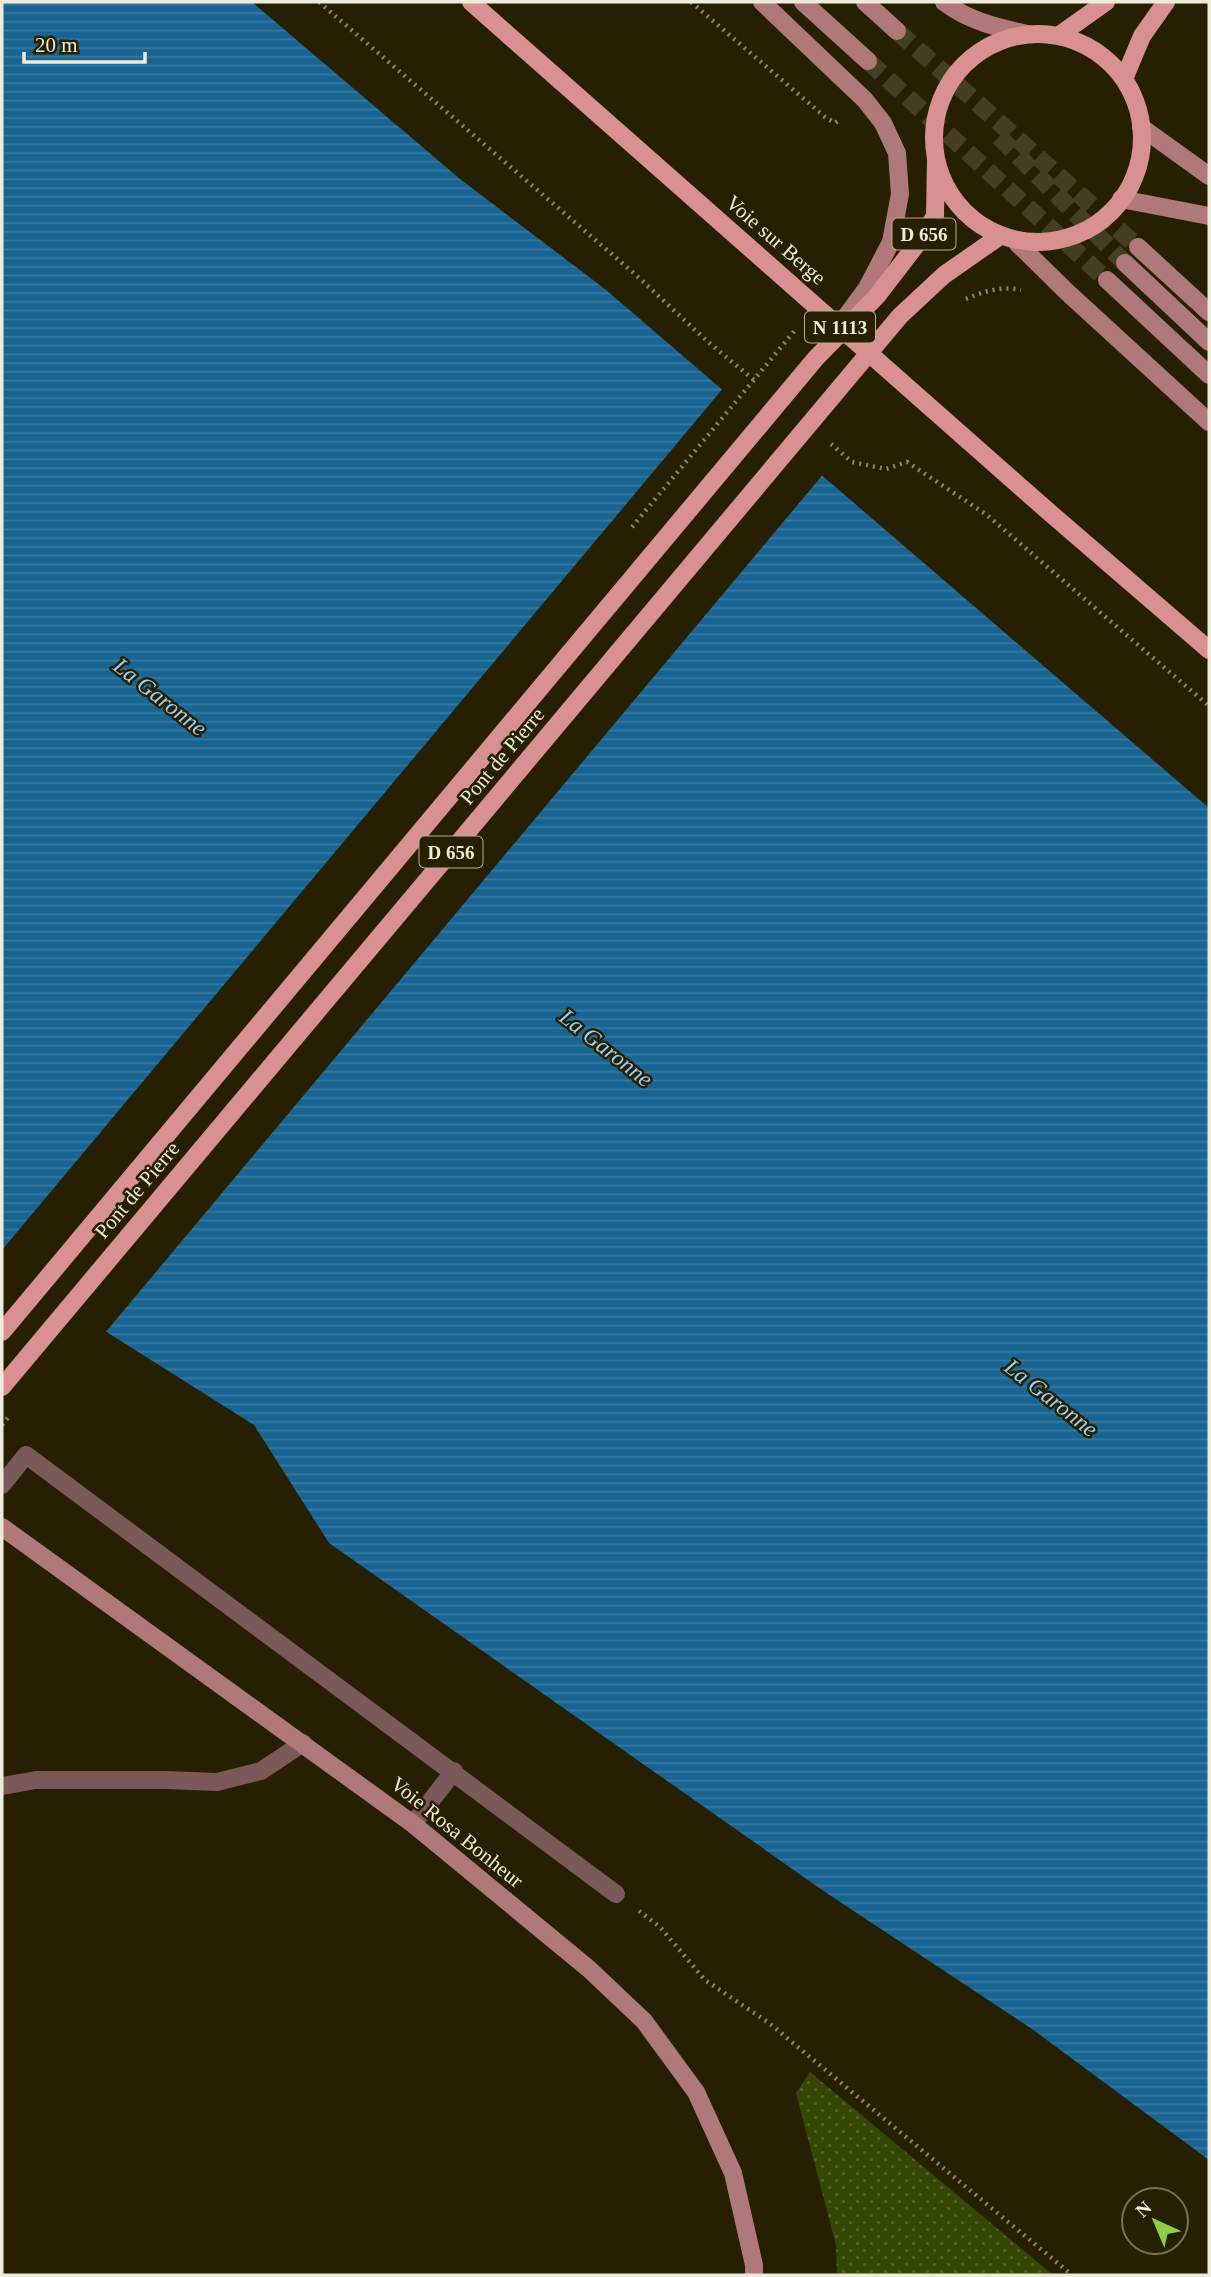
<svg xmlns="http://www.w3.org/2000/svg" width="1211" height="2277" font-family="Georgia,serif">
<defs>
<pattern id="grass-dots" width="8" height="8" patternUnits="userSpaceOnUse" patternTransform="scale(1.75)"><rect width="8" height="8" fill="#344803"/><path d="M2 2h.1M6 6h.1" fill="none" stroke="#526327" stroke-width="1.8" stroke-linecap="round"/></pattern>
<pattern id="water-rules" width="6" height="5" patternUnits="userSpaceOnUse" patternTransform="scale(1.75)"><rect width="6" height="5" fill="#186492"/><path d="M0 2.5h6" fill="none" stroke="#3a7aa1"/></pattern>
</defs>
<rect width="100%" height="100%" fill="#261f01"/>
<path fill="url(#grass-dots)" d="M810,2072L1053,2275H837L836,2245L796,2093Z"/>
<path fill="url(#water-rules)" d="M2,2H252L460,179L605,289L1209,808V2160L1032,2029L825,1892L329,1543L254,1425L2,1266Z"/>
<path fill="#261f01" d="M725,386L825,472L104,1334L2,1270V1250Z"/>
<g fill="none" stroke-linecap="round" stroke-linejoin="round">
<path stroke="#443e22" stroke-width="18" stroke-dasharray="18 9" stroke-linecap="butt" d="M897,31L1138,247
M868,61L1107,280
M999,137L1125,263"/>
<path stroke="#8b866e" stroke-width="4.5" stroke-dasharray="2 5" stroke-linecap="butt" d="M319,2L636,275L708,342L754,380
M691,2L825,117L835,123L841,119
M966,299C984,291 1002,286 1021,290
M831,444L852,462L886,469L907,462L987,515L1209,706
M632,527L796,329
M2,1425L10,1415
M639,1911L660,1927L705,1980L769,2023L1072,2275"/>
<path stroke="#7b5859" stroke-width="18" d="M2,1485L26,1455L616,1894
M2,1786L36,1780H166L217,1782L261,1771L303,1743
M413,1824L454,1771"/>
<path stroke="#af7879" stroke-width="18" d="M762,2L865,100L883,123L897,153L900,194L891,242L867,288L836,330
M803,2L868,61
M865,2L897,31
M944,2C969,21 998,28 1028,34
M1141,127L1209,176
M1121,199L1209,216
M1017,243L1067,292L1209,422
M1138,247L1209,312
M1125,263L1209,342
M1107,280L1209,375
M2,1527L413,1824L589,1969L644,2021L696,2092L733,2173L754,2265V2275"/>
<path stroke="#d89092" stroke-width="18" d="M471,2L1049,512L1209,650
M934 138a104 104 0 1 1 208 0a104 104 0 1 1-208 0Z
M1058,36L1106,2
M1124,79L1142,36L1166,2
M2,1332L816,358L877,296L920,240L935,216L936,160
M2,1387L900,316L944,275L1000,236"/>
</g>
<g text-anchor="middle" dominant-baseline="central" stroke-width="5" stroke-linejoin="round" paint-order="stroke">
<g fill="#261f01" stroke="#b3ae99" stroke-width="2">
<rect x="892.5" y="218.5" width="63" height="31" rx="5"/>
<rect x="805" y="311.5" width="70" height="31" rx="5"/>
<rect x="419.5" y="836.5" width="63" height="31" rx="5"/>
</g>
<g font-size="19" font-weight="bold" fill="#efebda">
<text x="924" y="234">D 656</text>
<text x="840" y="327">N 1113</text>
<text x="451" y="852">D 656</text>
</g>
<g font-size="21" fill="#efebda" stroke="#261f01">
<text transform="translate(776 240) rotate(41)">Voie sur Berge</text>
<text transform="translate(502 756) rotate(-50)">Pont de Pierre</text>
<text transform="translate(137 1190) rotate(-50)">Pont de Pierre</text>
<text transform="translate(457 1832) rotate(39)">Voie Rosa Bonheur</text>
</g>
<g font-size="23" font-style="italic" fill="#9bd0f9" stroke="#261f01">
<text transform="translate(160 697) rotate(38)">La Garonne</text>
<text transform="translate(606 1048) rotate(38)">La Garonne</text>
<text transform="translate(1051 1398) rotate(38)">La Garonne</text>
</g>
</g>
<rect width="1211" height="2277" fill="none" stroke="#efebda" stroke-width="7"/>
<g transform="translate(1155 2221) rotate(316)"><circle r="33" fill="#261f01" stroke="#767158" stroke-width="2"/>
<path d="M0-5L12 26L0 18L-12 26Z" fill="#8dce44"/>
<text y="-10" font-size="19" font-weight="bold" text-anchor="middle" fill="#efebda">N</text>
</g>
<path d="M24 52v10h121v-10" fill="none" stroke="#efebda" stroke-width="3.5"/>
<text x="35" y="52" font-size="21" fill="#efebda" stroke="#261f01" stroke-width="5" paint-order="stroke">20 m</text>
</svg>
